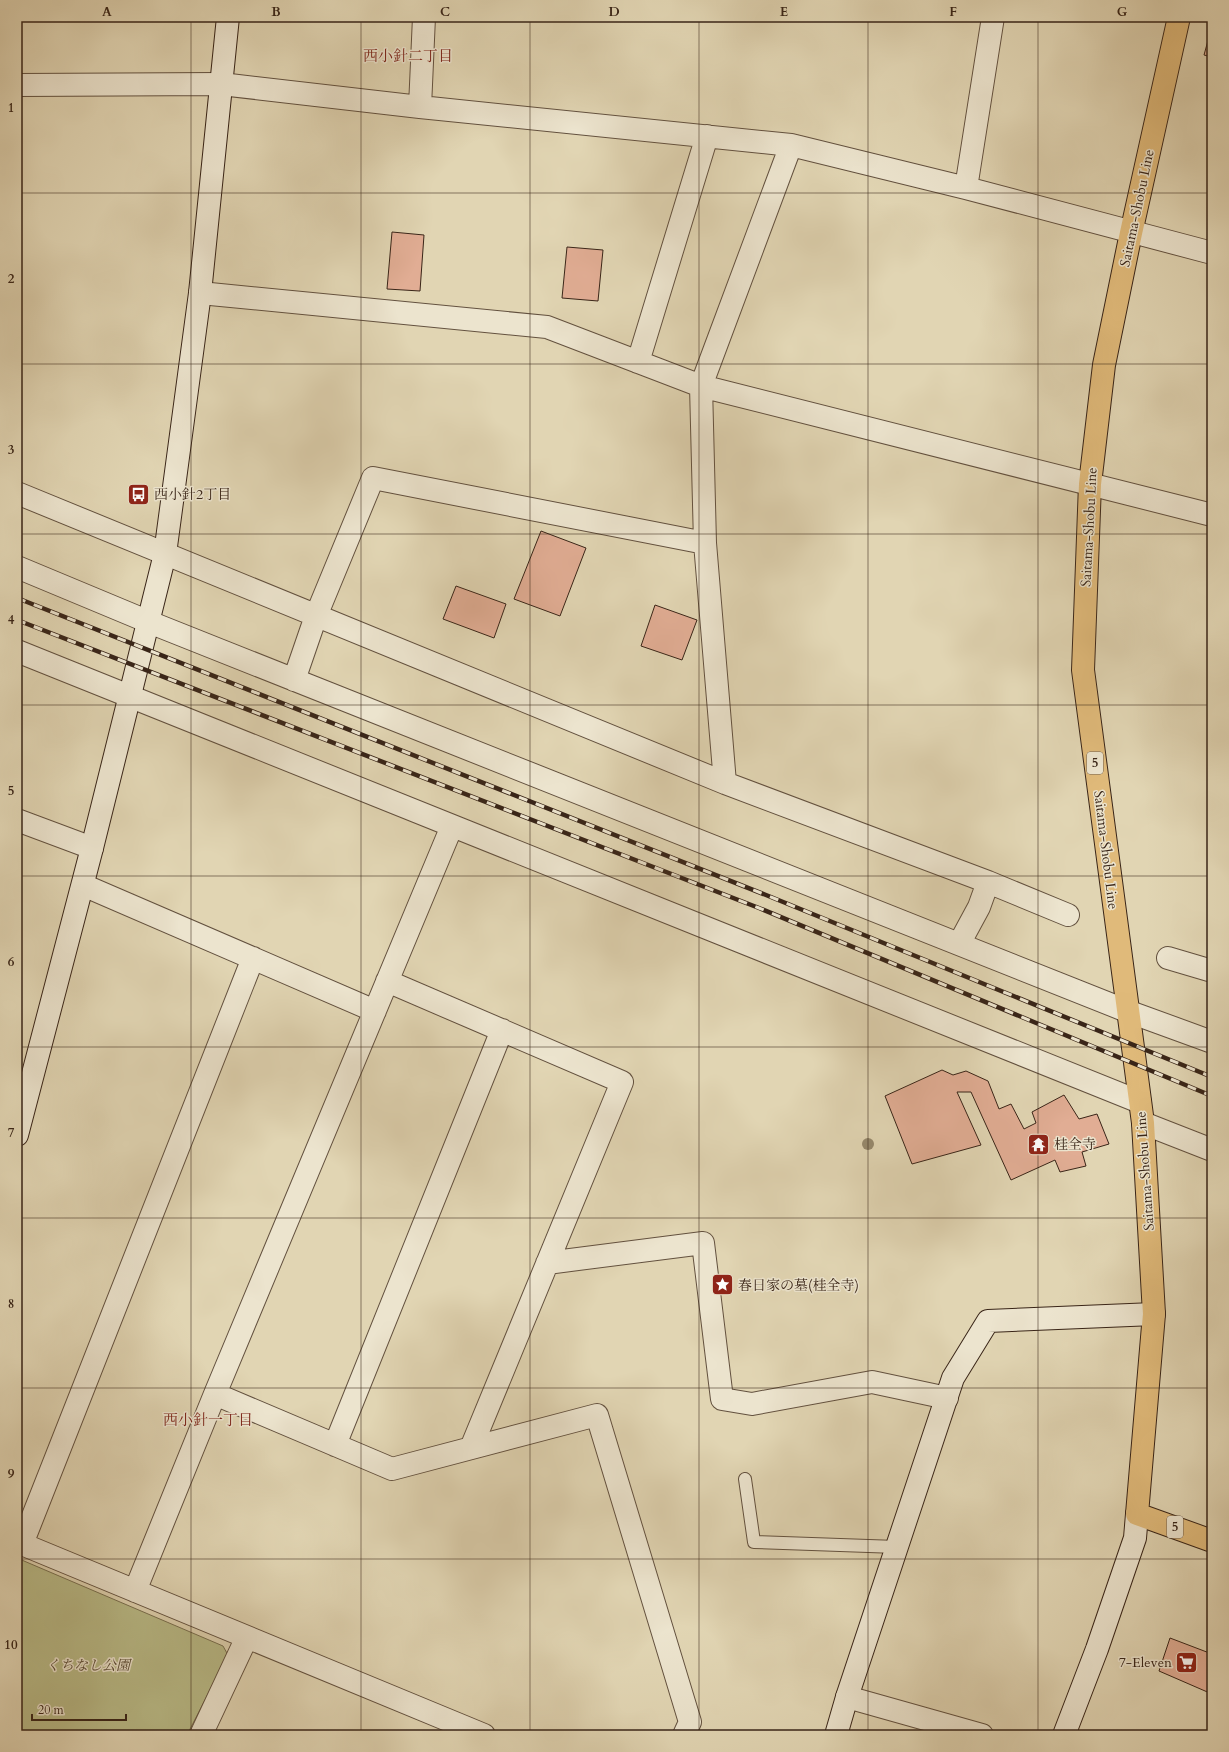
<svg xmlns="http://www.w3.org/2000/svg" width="1229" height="1752" font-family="Cardo,'Noto Serif JP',serif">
<rect width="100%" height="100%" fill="#e1d5b3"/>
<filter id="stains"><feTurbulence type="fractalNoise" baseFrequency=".005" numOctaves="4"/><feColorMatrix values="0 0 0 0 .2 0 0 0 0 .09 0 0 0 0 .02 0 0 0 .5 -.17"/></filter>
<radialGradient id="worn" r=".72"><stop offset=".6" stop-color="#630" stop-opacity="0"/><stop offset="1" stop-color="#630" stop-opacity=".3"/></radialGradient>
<path fill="#b9bb88" stroke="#797050" d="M17,1558L223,1646L228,1655L187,1735H17Z"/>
<path fill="#e1ad94" stroke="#392518" d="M1212,26V57L1204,55Z
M392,232L424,235L420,291L387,289Z
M567,247L603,250L598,301L562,298Z
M541,531L586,548L560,616L514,599Z
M456,586L506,604L494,638L443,619Z
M655,605L697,620L682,660L641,646Z
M942,1070L953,1075L966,1071L988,1081L999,1109L1011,1104L1024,1129L1036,1123L1032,1112L1064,1095L1079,1119L1097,1114L1109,1144L1082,1152L1086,1166L1060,1172L1055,1160L1011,1180L971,1092H957L981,1145L912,1164L885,1096Z
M1170,1638L1212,1654V1694L1159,1671Z"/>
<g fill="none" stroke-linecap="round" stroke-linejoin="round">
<defs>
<path id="lane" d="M745,1479L754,1542L897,1547"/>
<path id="street" d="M17,85L221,84L420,107L791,145L966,188L1212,253
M420,107L424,17
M966,188L993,17
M200,293L547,327L701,386L1212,515
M638,362L707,136
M17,493L725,783L988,882L979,907L959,944
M17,567L149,622L1127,1011L1212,1042
M17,651L1140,1102
M294,680L316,616L373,478L705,543
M725,783L705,543L701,386L791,145
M17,820L92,848
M988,882L1068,915
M83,885L375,1011
M1168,958L1212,971
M387,981L622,1082L471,1448
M1143,1123L1212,1150
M547,1263L703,1243L722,1399L752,1404L872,1382L947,1398
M215,1394L392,1469L597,1415L690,1722L684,1735
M335,1445L502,1030
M17,1542L484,1735
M22,1544L253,958
M135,1591L215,1394L452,826
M847,1697L982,1735
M201,1735L247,1637"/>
<path id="secondary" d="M17,1135L92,848L165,554L200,293L228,17
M836,1735L847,1697L953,1378L988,1321L1154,1314
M1064,1735L1097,1649L1135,1538L1137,1514"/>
<path id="primary" d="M1179,17L1131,233L1104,365L1090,484L1083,670L1143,1123L1154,1314L1137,1514L1212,1541"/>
</defs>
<use href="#lane" stroke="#63513f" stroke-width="14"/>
<use href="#street" stroke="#63513f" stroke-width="24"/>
<use href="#secondary" stroke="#392518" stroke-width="24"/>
<use href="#primary" stroke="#392518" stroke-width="24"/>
<use href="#lane" stroke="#ece4ce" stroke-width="12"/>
<use href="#street" stroke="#ece4ce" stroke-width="22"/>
<use href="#secondary" stroke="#ece4ce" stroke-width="22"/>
<use href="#primary" stroke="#e0ba7a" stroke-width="22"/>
<defs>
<path id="rail" d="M17,598L766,895L1212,1077
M17,620L759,908L1212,1096"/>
</defs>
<use href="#rail" stroke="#392518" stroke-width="4.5"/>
<use href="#rail" stroke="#ece4ce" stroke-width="3" stroke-dasharray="9" stroke-linecap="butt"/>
</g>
<circle fill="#96896d" cx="868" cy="1144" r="6"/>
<path fill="none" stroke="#392518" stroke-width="1" stroke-opacity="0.55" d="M191,17V1735M361,17V1735M530,17V1735M699,17V1735M868,17V1735M1038,17V1735M17,193H1212M17,364H1212M17,534H1212M17,705H1212M17,876H1212M17,1047H1212M17,1218H1212M17,1388H1212M17,1559H1212"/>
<defs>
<symbol id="bus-square" viewBox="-11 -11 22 22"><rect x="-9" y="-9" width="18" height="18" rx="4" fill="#8f2418" stroke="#ece4ce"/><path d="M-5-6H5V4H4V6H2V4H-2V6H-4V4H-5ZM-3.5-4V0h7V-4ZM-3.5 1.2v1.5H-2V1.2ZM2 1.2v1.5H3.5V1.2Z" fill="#fff"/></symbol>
<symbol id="temple-square" viewBox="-11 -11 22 22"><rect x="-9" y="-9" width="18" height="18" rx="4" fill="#8f2418" stroke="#ece4ce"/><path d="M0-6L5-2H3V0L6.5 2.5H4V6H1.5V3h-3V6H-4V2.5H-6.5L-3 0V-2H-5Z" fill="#fff"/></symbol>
<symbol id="sight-square" viewBox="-11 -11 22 22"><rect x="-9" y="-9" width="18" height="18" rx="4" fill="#8f2418" stroke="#ece4ce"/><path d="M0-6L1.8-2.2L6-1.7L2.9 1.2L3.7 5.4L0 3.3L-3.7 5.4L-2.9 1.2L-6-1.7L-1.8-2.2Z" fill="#fff"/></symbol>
<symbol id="supermarket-square" viewBox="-11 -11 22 22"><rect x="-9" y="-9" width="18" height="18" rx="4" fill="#8f2418" stroke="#ece4ce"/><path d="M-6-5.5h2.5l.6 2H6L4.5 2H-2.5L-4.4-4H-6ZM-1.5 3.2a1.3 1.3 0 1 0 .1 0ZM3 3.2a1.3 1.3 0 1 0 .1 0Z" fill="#fff"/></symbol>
</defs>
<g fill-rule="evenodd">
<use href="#bus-square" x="126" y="482" width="25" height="25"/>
<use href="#temple-square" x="1026" y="1132" width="25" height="25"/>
<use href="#sight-square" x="710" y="1272" width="25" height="25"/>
<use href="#supermarket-square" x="1174" y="1650" width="25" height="25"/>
</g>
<g text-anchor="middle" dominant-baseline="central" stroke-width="3" stroke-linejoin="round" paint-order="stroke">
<g fill="#ece4ce" stroke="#6f5e4f" stroke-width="1">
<rect x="1087" y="752" width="16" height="22" rx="3"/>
<rect x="1167" y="1516" width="16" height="22" rx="3"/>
</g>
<g font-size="13" font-weight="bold" fill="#392518">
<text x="1095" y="763">5</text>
<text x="1175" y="1527">5</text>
</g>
<g font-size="14" fill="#392518" stroke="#ece4ce">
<text transform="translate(1137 208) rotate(-78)">Saitama-Shobu Line</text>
<text transform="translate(1089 527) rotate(-87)">Saitama-Shobu Line</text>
<text transform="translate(1106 850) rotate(83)">Saitama-Shobu Line</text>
<text transform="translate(1145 1171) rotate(-94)">Saitama-Shobu Line</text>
</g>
<g font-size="14" fill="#392518" stroke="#ece4ce" text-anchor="start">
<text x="154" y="494">西小針2丁目</text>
<text x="1054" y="1144">桂全寺</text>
<text x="738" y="1285">春日家の墓(桂全寺)</text>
<text x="1172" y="1662" text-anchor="end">7-Eleven</text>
</g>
<g font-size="14" font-style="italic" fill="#594a34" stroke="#ece4ce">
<text x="88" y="1665">くちなし公園</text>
</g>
<g font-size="15" fill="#7a1f14" stroke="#ece4ce">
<text x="408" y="56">西小針二丁目</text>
<text x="208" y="1420">西小針一丁目</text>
</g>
</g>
<rect width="1229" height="1752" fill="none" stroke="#e1d5b3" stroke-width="44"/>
<path d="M32 1714v6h94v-6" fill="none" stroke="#392518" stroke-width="2"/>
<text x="38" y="1714" font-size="12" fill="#392518" stroke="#ece4ce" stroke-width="3" paint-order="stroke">20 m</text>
<rect x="22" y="22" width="1185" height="1708" fill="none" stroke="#392518" stroke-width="1.5"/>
<g font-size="13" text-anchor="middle" font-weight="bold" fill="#392518">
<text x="107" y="16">A</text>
<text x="276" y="16">B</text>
<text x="445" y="16">C</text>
<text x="614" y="16">D</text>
<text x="784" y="16">E</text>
<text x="953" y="16">F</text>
<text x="1122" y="16">G</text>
<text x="11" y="112">1</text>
<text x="11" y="283">2</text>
<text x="11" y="454">3</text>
<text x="11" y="624">4</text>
<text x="11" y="795">5</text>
<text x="11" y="966">6</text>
<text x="11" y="1137">7</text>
<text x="11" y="1308">8</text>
<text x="11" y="1478">9</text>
<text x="11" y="1649">10</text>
</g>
<rect width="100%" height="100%" filter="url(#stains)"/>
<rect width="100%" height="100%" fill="url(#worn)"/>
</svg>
